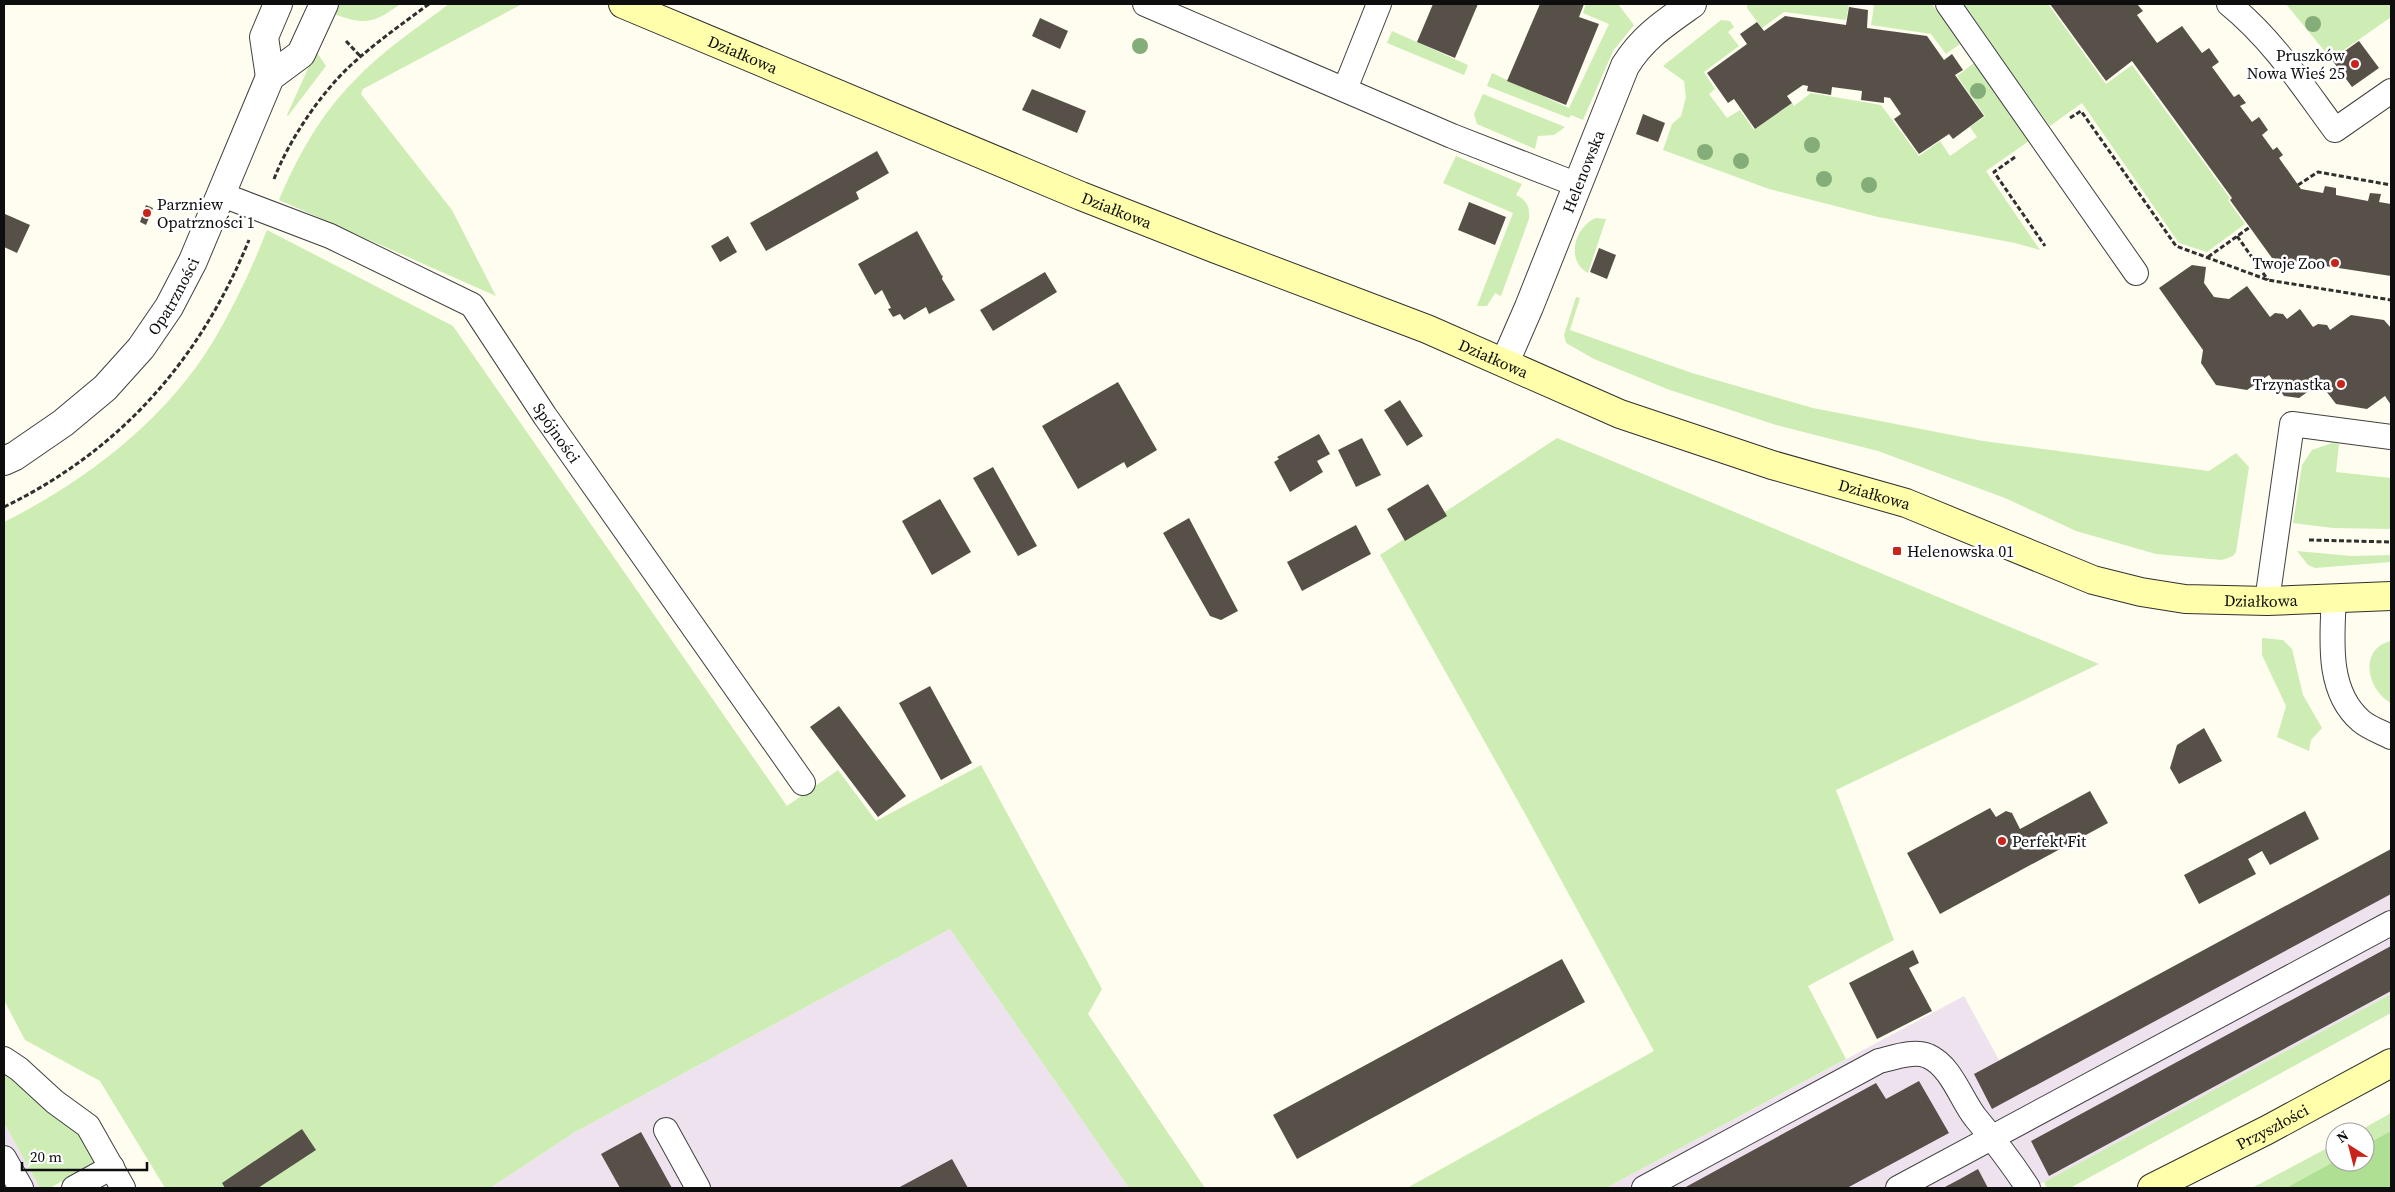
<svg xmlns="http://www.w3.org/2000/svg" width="2395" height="1192" font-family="'Source Serif 4',serif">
<rect width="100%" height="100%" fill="#fffdef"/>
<path fill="#ede2ed" d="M2391,849V994L2033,1188H1606L1964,996L1999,1060Z
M950,929L1129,1188H490L575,1132Z
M4,1123L40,1188H4Z"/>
<path fill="#cdedb5" d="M336,4H400C372,25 364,25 331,13Z
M449,4H522L363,89L361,94L452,210L496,296L279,200C297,157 321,114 354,81C382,51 417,28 449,4Z
M1586,4H1618L1634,25L1613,51L1583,120L1571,115L1569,118L1487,86L1492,73L1569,108L1609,24L1583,13Z
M1747,4H1849L1846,20L1784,12L1762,28L1747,8Z
M1870,4H1932L1960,44L1946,54L1931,34L1871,25L1874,6Z
M1961,4H2048L2106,84L2132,65L2230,198L2228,200L2245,224L2207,252L2179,243L2082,103L2050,126Z
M2286,4H2391V17L2331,59Z
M1721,20L1730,21L1734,27L1728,32L1739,46L1704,72L1715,89L1709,94L1727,118L1740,110L1754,130L1792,103L1794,106L1811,93L1881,105L1919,156L1940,141L1950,156L1977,137L1970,127L1985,116L1957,76L1974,63L2029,141L1986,171L2040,250L2015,243L1878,217L1769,189L1663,150L1672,124L1681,116L1686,97L1684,81L1663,66Z
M1392,31L1468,65L1464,75L1387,43Z
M316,51L326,66L288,116L287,115Z
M1483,94L1565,127L1554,135L1538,136L1535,149L1477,124L1474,114Z
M1456,156L1522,184L1516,195C1527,200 1530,207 1529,219L1501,296L1495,293L1487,306H1477L1513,213L1443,183Z
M1596,218L1606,219L1588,273C1565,261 1575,226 1596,218Z
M267,230L453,326L787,806L838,770L876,821L981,765L1102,989L1088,1014L1205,1188H1129L950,929L575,1132L490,1188H165L100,1081L25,1040L4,1000V522C86,481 166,420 214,340C235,304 252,268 267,230Z
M1576,297L1580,298L1570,330L1692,373L1813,408L1983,441L2209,471L2236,453L2249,467L2236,552L2233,556L2222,560L2156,554L2076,531L2005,498L1878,451L1776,425L1667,389L1594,359L1566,343L1564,335Z
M1557,438L2099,664L1836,790L1894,940L1808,986L1846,1059L1606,1188H1407L1654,1051L1523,810L1380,555Z
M2332,443L2339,444L2336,472L2391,478V529L2333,528L2293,523L2302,465L2312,450Z
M2297,551L2351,556L2391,555V562L2315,568L2308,565Z
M2262,638L2283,640L2292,649L2303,695L2322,728L2311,740L2309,751L2277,737L2286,706L2262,655Z
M2391,641V703C2367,690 2358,649 2391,641Z
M2391,994V1013L2070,1188H2047L2044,1182Z
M4,1072L85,1138L96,1162L50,1188H40L4,1123Z
M2391,1113V1131L2365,1145V1132H2357Z
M2335,1144V1161L2286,1188H2252Z"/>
<path fill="#aedf93" d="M2391,1131V1188H2286L2335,1161L2365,1162V1145Z"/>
<path fill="#575049" d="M1433,4H1478L1455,58L1417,42Z
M1540,4H1584L1579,17L1599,24L1566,105L1507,81Z
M2050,4H2137L2143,11L2137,15L2157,43L2182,26L2202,53L2209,48L2219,62L2212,67L2234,97L2239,94L2246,103L2240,106L2252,122L2259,117L2268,130L2262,135L2273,150L2277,147L2283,155L2279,158L2301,189L2323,193L2325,186L2336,188V195L2368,201L2370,193L2381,194L2379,202L2391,204V276L2272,258L2230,200L2232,198L2132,61L2106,81Z
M1849,7L1868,10L1867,28L1927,36L1944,60L1952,54L1963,70L1955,75L1984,116L1953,139L1949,134L1919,154L1894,119L1901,114L1890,98L1884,97V103L1861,100L1862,91L1832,87L1831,95L1807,91L1808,86L1803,85L1787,96L1792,103L1755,129L1734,99L1728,103L1707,73L1747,44L1740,34L1757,22L1764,31L1785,16L1846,25Z
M1040,18L1068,31L1060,49L1032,36Z
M2359,41L2379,68L2352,87L2332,60Z
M1032,89L1086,111L1077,133L1022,110Z
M1643,114L1665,123L1658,142L1636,134Z
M877,151L889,173L856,192L859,199L766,251L750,223Z
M1469,202L1506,217L1495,245L1458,230Z
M146,205L153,208L146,225L140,222Z
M5,214L30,225L17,253L4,247Z
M917,231L942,276L943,275L942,279L955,300L929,314L926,307L904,320L900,314L893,317L888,309L891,308L882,290L875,295L858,264Z
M728,236L737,252L720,262L711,246Z
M1599,248L1616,255L1607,279L1590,272Z
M2192,265L2206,267L2204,283L2214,297L2229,299L2247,286L2270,317L2275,313L2283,314L2287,319L2300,309L2313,327L2318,324L2327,325L2330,330L2351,315L2384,320L2391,328V405L2385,396L2367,409L2336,404L2320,383L2299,398L2284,396L2269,375L2247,390L2216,385L2201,363L2203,350L2159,288Z
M1045,272L1057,292L993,331L980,310Z
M1118,382L1157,450L1127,468L1124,462L1078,489L1042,426Z
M1400,400L1423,436L1407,446L1384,410Z
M1319,434L1330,454L1317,461L1323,472L1290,492L1274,462L1279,459L1277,457Z
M1362,438L1381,475L1356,487L1338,450Z
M993,467L1037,546L1018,556L973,478Z
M1428,484L1447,516L1405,541L1387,509Z
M940,499L971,552L932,575L902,521Z
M1189,518L1238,611L1221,620L1210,616L1163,533Z
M1356,525L1371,554L1302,591L1287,562Z
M930,686L972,763L941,780L899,703Z
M839,706L906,796L878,817L810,727Z
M2204,728L2222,761L2179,784L2170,768L2177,745Z
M2090,791L2108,823L1940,914L1907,853L1990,808L1996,817L2006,811L2012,813L2020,829Z
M2305,811L2319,839L2270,865L2262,851L2248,859L2256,874L2199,904L2184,875Z
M2391,849V894L1992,1109L1974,1074Z
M2391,946V991L2049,1176L2031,1141Z
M1913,950L1919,963L1909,968L1932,1011L1877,1039L1849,983Z
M1562,959L1585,1002L1297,1159L1273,1115Z
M1919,1081L1949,1133L1847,1188H1684L1876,1083L1886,1099Z
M302,1129L316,1150L258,1188H225L222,1183Z
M641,1132L672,1188H620L601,1154Z
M952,1159L968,1188H898Z
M1978,1169L1988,1188H1943L1960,1179Z"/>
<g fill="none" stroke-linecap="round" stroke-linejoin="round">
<defs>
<g id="lane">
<path d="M1145,4L1452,136L1578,185"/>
<path d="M1948,4L2136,273"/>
<path d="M2229,4C2274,41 2301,84 2335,130L2391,91"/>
<path d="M1345,89L1379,4"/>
<path id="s1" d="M220,194L330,236L472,305L545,416L803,783"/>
<path d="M2334,597C2332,638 2326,691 2361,721C2369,728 2381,732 2391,737"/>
<path d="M2267,601L2292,424L2391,437"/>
<path d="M4,1059L19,1069L55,1102L88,1126L123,1188"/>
<path d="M666,1130L698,1188"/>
<path d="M4,1158L21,1188"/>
<path d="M74,1188L112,1167"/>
<path d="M1644,1188L1879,1061C1893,1058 1913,1050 1928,1056C1951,1066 1961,1099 1975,1117C1994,1140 2012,1163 2028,1188"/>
<path d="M1898,1188L2391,923"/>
</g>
<g id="street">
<path d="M270,77L264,37L278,4"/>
<path id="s2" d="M1505,362L1529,307L1625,66C1643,37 1665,23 1692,4"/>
<path id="s3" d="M4,461L15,456L63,423L105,388L141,348L169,307L193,261L270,77L301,54L324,4"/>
</g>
<g id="secondary">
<path id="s4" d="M623,4L1081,196L1216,249L1427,329L1620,414L1772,465L1906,503L2093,580L2141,592L2185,599L2267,601L2391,596"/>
<path id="s5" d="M2152,1188L2267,1130L2391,1063"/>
</g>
</defs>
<use href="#lane" stroke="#414141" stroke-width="26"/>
<use href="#street" stroke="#414141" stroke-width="30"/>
<use href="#secondary" stroke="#303030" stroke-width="30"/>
<path stroke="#303030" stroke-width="3" stroke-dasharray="5 2.5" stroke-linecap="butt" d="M346,41L361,57
M2070,118L2081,111L2176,246L2268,280L2391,300
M2015,157L1994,172L2045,246
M274,179C289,140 320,94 351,65C375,43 402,24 429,4
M2298,185L2318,172L2391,185
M2237,236L2268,280
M2208,257L2250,227
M4,507C121,450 200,360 249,240
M2309,540L2391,542"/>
<use href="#lane" stroke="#fff" stroke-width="24"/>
<use href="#street" stroke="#fff" stroke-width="28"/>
<use href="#secondary" stroke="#fffeaa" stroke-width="28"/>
</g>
<g fill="#85ad79">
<circle cx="2313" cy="24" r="8"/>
<circle cx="1140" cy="46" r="8"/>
<circle cx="1978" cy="91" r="8"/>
<circle cx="1812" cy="145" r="8"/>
<circle cx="1705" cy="152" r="8"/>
<circle cx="1741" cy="161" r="8"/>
<circle cx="1824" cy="179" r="8"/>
<circle cx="1869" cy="185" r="8"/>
</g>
<g fill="#c9241b" stroke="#fff" stroke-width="2">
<circle cx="2355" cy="64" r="5"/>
<circle cx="147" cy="213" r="5"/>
<circle cx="2335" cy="263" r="5"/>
<circle cx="2341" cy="384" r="5"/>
<rect x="1892" y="546" width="10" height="10" rx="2.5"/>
<circle cx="2002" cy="841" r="5"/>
</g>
<g text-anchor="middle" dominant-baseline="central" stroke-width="5" stroke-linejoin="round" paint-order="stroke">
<g font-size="16" fill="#0e0e0e" stroke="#fff">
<text stroke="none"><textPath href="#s4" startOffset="130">Działkowa</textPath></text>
<text stroke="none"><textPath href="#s2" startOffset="206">Helenowska</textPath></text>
<text stroke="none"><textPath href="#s4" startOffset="535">Działkowa</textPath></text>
<text stroke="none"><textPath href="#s3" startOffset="240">Opatrzności</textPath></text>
<text stroke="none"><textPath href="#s4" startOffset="940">Działkowa</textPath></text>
<text stroke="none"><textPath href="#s1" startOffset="429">Spójności</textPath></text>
<text stroke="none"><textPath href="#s4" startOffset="1345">Działkowa</textPath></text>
<text stroke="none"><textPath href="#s4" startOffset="1750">Działkowa</textPath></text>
<text stroke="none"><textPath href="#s5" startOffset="135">Przyszłości</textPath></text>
</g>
<g font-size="16" fill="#0e0e0e" stroke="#fff" text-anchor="end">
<text x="2345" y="55">Pruszków<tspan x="2345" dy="18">Nowa Wieś 25</tspan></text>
<text x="157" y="204" text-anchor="start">Parzniew<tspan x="157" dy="18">Opatrzności 1</tspan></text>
<text x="2325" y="263">Twoje Zoo</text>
<text x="2331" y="384">Trzynastka</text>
<text x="1907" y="551" text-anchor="start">Helenowska 01</text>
<text x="2012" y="841" text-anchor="start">Perfekt Fit</text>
</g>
</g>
<rect width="2395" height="1192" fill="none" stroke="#0e0e0e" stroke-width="10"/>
<g transform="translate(2350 1147) rotate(324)"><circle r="24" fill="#ffffff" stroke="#9f9f9f"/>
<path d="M0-4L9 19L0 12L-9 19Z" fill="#c9241b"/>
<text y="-8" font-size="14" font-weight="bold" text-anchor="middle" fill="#0e0e0e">N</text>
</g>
<path d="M22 1162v8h125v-8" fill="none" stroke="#0e0e0e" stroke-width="2.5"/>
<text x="30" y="1162" font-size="15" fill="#0e0e0e" stroke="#ffffff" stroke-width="4" paint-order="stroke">20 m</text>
</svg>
